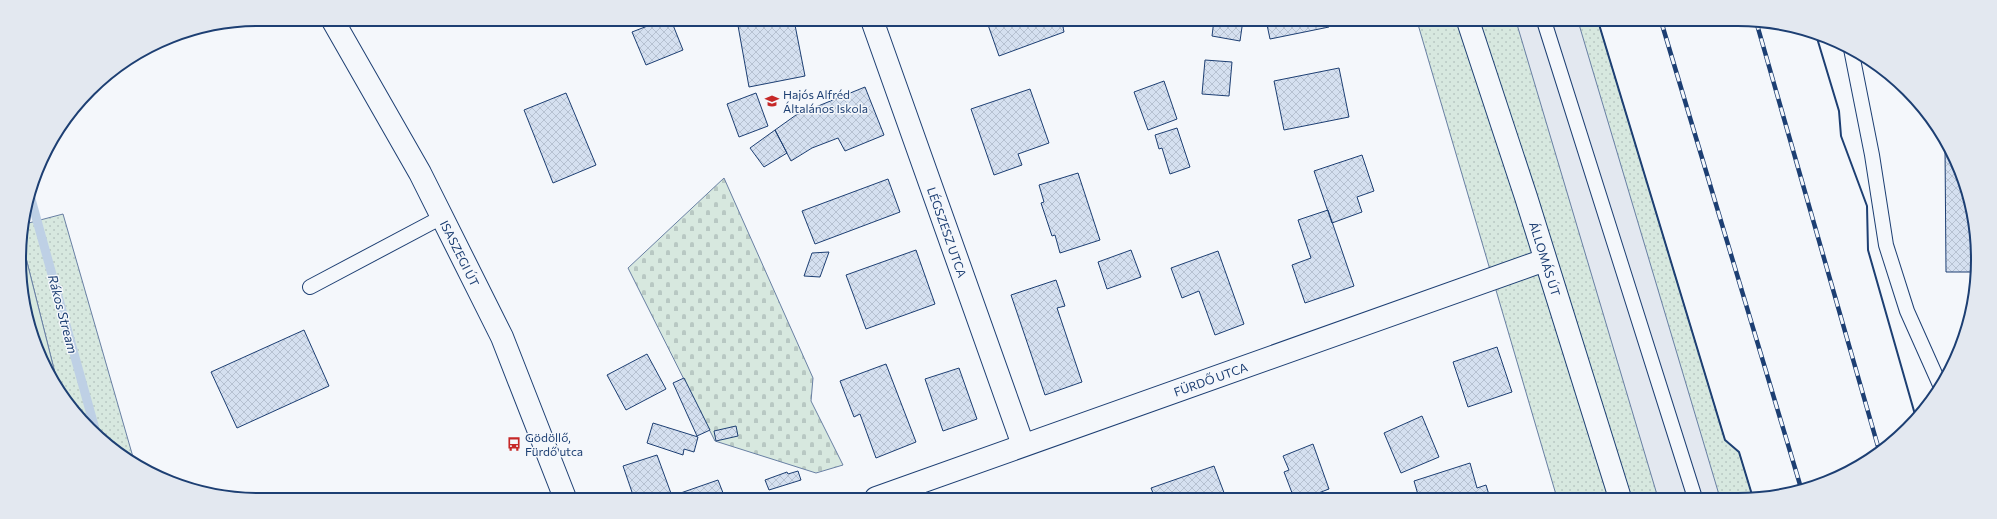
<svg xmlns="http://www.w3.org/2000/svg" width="1997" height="519" font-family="Commissioner,sans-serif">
<defs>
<pattern id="grass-dots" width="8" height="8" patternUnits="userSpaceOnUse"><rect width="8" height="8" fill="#d7e8df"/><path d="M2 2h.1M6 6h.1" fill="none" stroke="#b8c8c3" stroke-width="1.8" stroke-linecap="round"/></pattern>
<pattern id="cemetery-stones" width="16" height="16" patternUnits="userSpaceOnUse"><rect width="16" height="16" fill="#d7e8df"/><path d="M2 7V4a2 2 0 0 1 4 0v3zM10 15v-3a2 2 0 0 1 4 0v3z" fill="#b8c8c3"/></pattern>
<pattern id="building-cross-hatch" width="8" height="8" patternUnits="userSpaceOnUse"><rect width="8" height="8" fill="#d5e0f0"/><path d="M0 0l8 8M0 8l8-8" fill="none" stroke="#b6c1d1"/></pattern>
</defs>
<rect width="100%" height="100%" fill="#f4f7fb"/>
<path fill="url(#grass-dots)" stroke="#687fa3" d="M1417,21H1598L1725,440L1739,452L1753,498H1557Z
M63,214L135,464L69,406L58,385L21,238L25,224Z"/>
<path fill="url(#cemetery-stones)" stroke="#687fa3" d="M724,178L813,378L811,401L843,465L816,473L715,441L628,268Z"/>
<path fill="#d7e8df" stroke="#687fa3" d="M21,238L58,385L32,337L20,244Z"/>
<path fill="#e3e8f0" stroke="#687fa3" d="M1516,21H1578L1720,498H1658Z"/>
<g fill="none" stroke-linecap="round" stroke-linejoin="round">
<path stroke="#bed0e5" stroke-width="9" d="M31,199L95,429"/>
</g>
<path fill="url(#building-cross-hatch)" stroke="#1d3f73" d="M663,20H671L683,50L646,65L632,32Z
M737,20H794L805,76L749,87Z
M993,20H1082L1063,27L1064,32L999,56L987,22Z
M1214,20H1243L1240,41L1212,36Z
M1266,20H1327L1329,27L1270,39Z
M181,35L100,80L168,37Z
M1205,60L1232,62L1229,96L1202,94Z
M1339,68L1349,117L1284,130L1274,81Z
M1164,81L1177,119L1148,130L1134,92Z
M865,87L884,135L845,151L838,138L812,148L791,161L775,130L796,115Z
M1030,89L1049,143L1018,154L1022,165L994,175L971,109Z
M566,93L596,165L553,183L524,110Z
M756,93L768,126L739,137L727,104Z
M1177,128L1190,167L1170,174L1162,148L1159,149L1155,135Z
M775,130L787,153L764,167L750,148Z
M1945,148L1970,197L1975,272H1946Z
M1362,155L1374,191L1357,197L1362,212L1332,223L1314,171Z
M1078,173L1100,240L1060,253L1055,235L1052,236L1041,203L1044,202L1039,185Z
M888,179L900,212L815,244L802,211Z
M1328,210L1354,286L1305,303L1292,265L1311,258L1298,220Z
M916,250L935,304L866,329L846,275Z
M1131,250L1141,277L1107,289L1098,262Z
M1218,251L1244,324L1215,335L1199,291L1182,298L1171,268Z
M829,252L820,277L804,276L812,253Z
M1056,280L1065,306L1057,308L1082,382L1045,395L1011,295Z
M304,330L329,386L237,428L211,372Z
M1497,347L1512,392L1468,407L1453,362Z
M647,354L666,389L626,410L607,375Z
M886,364L916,442L876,458L860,414L854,417L840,381Z
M959,368L977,419L943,431L925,379Z
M684,378L710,430L697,436L673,383Z
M1422,416L1439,457L1401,473L1384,433Z
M653,423L698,437L694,452L684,449L683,455L647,443Z
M736,426L738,436L716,441L714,431Z
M1313,444L1329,489L1305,498H1294L1284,472L1289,470L1283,456Z
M657,455L672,496L718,480L725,498H634L623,466Z
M1470,463L1477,488L1486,485L1490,498H1419L1414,481Z
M1214,466L1226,498H1155L1151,488Z
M798,471L801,480L769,490L765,480L787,472L788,474Z"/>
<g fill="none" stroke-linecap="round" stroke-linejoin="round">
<defs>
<path id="service" d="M1544,21L1695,498
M1851,49L1872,155L1886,245L1907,311L1940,385
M310,287L442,217"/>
<g id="minor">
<path id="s1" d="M872,20L1023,445"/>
<path id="s2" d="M876,498L1545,260"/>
</g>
<g id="secondary">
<path id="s3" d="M332,19L420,173L502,337L565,498"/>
<path id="s4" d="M1468,21L1526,197L1620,498"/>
</g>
</defs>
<use href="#service" stroke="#1d3f73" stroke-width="16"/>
<use href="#minor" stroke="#1d3f73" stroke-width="24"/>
<use href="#secondary" stroke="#1d3f73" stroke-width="24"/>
<use href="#service" stroke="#f4f7fb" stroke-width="14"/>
<use href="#minor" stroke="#f4f7fb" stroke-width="22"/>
<use href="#secondary" stroke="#f4f7fb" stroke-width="22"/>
<defs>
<path id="rail" d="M1661,21L1801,488
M1756,21L1879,450"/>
</defs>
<use href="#rail" stroke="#1d3f73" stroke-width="4.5"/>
<use href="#rail" stroke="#f4f7fb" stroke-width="3" stroke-dasharray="9" stroke-linecap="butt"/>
<path stroke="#1d3f73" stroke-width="2" d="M1598,21L1725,440L1739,452L1753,498
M1817,38L1839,111L1841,136L1867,206L1868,250L1916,418"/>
</g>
<defs>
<symbol id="school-bare" viewBox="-9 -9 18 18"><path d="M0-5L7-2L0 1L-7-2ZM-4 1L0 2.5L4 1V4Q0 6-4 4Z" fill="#c62828" stroke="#f4f7fb" stroke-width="2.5" paint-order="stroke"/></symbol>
<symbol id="bus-bare" viewBox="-9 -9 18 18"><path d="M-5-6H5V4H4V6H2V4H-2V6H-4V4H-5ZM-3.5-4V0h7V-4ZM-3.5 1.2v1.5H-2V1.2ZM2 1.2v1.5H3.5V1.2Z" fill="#c62828" stroke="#f4f7fb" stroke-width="2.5" paint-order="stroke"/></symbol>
</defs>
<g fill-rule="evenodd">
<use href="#school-bare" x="762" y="91" width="20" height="20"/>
<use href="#bus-bare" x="504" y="434" width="20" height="20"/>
</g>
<g text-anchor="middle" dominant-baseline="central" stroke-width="3" stroke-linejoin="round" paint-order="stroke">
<g font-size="12" fill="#1d3f73" stroke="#f4f7fb" text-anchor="start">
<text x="783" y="94">Hajós Alfréd<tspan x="783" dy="14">Általános Iskola</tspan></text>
<text x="525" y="437">Gödöllő,<tspan x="525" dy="14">Fürdő utca</tspan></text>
</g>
<g font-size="12" fill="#1d3f73" stroke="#f4f7fb">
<text stroke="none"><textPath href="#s1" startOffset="225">LÉGSZESZ UTCA</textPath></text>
<text stroke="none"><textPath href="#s3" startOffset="267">ISASZEGI ÚT</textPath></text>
<text stroke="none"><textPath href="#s4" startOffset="250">ÁLLOMÁS ÚT</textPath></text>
<text stroke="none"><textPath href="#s2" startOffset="355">FÜRDŐ UTCA</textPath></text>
</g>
<g font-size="13" font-style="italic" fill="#1d3f73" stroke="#f4f7fb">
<text transform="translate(63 314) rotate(75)">Rákos Stream</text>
</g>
</g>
<path d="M0 0H1997V519H0ZM259 26H1738A233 233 0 0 1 1971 259V260A233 233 0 0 1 1738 493H259A233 233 0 0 1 26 260V259A233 233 0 0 1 259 26Z" fill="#e3e8f0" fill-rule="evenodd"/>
<path fill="none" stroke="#1d3f73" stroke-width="2" d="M259 26H1738A233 233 0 0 1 1971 259V260A233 233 0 0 1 1738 493H259A233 233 0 0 1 26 260V259A233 233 0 0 1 259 26Z"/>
</svg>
